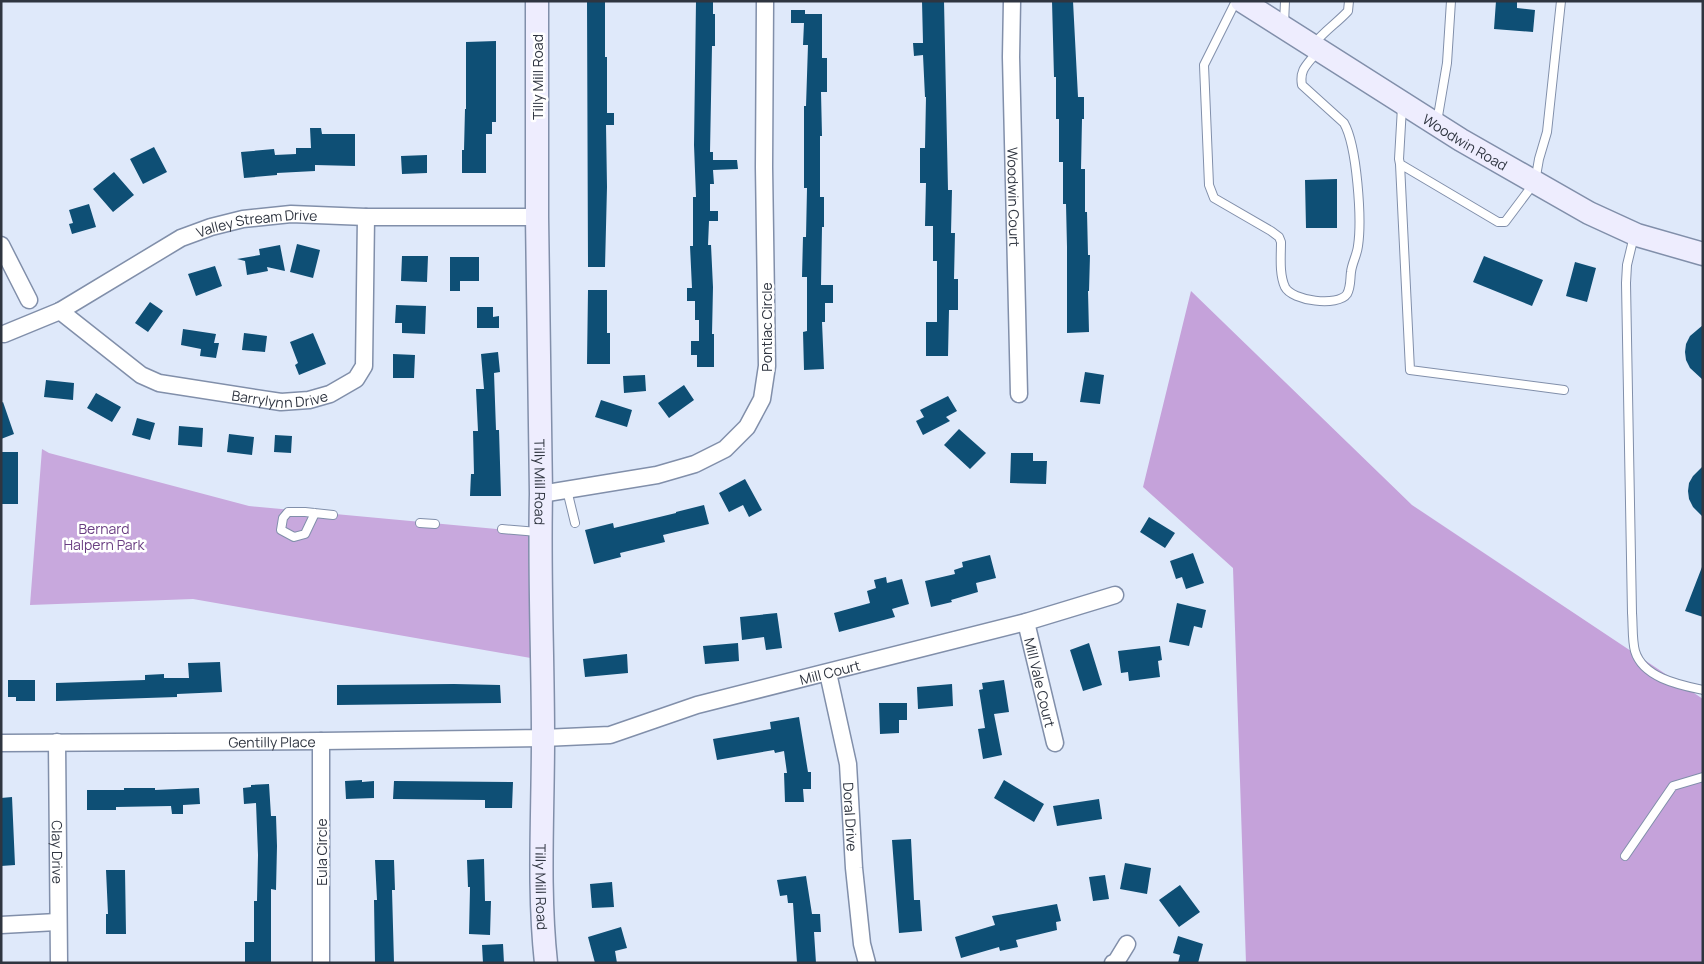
<svg xmlns="http://www.w3.org/2000/svg" width="1704" height="964" font-family="Manrope,sans-serif">
<rect width="100%" height="100%" fill="#dfe9fa"/>
<path fill="#c8a8dd" d="M42,449L49,453L249,506L540,533L542,660L193,599L30,605Z"/>
<path fill="#c5a2da" d="M1191,291L1412,505L1703,699V963H1246L1233,568L1143,487Z"/>
<path fill="#0e4f75" d="M587,1H605V57H607V113H614V125H606L607,187L605,267H588Z
M696,1H713V14H715V46H712L710,152H713V160H737L738,169L713,170L714,184H710V211H718V221H709L708,245H711L713,287L712,334H714V367H697V355H691V341H699V320H695V301H687V288H692L690,246H693V197H696L694,145Z
M922,1H944L948,190H952L951,233H955L954,279H958V310H949L948,356H926V322H937V261H933V226H925L926,183H920V148H925L926,97H925L923,55L914,56L913,43H923Z
M1052,1H1073L1078,97H1084V119H1082L1081,169H1085V212H1087L1088,255H1090L1089,291H1088L1089,332L1067,333V247L1066,204H1063V162H1059V119H1056V77H1054Z
M1496,1H1517V8L1535,10L1533,32L1494,29Z
M791,10H805V14H822V58H827V92H821L822,136H820V197H824V227H822L821,285H833V303H825V322H822L824,369L804,370L803,332L807,331V277H802L803,237H806L807,188H804V106H806L808,45H803L804,23H791Z
M496,41V122H492V134H486V173H462V150H464L465,109H466V42Z
M310,128H321L322,134H355V166L315,165V171L277,173V175L244,178L241,152L274,149L275,155L296,154V148H311Z
M154,147L167,172L143,184L130,159Z
M427,155V173L402,174L401,156Z
M114,172L134,195L113,212L93,189Z
M1337,179V228H1306L1305,180Z
M89,204L96,227L72,234L69,224L73,223L69,210Z
M297,244L320,250L313,278L290,272Z
M280,245L285,271L267,267L268,271L247,275L245,261L237,259L260,255L259,249Z
M402,256H428L427,282L401,281Z
M1484,256L1543,280L1532,306L1473,282Z
M450,257H479V281H460V291H450Z
M1575,262L1596,268L1587,302L1566,296Z
M215,266L222,286L196,296L188,274Z
M588,290H607V333H610V364H587Z
M150,302L163,311L148,332L135,323Z
M396,305L426,306L425,334L402,333V323H395Z
M477,307H493V317L499,316V328H477Z
M1703,325V380L1690,368L1686,360L1685,352L1686,344L1690,336Z
M183,329L216,334L214,343H219L216,358L200,356L201,349L181,345Z
M244,333L267,336L265,352L242,350Z
M313,333L326,364L299,375L295,365L298,363L290,342Z
M498,352L500,372L494,373L496,430H499L501,496H470L471,474H474L473,431H478L476,389H484L481,354Z
M393,354L415,355L414,378H393Z
M1085,372L1104,375L1100,404L1080,402Z
M645,375L646,391L624,393L623,376Z
M46,380L74,383L73,400L44,397Z
M684,385L694,400L669,418L658,403Z
M96,393L121,407L112,422L87,408Z
M948,396L957,411L946,417L950,421L923,435L916,421L924,417L920,410Z
M601,400L632,410L627,427L595,417Z
M3,402L14,434L1,439V403Z
M137,418L155,423L150,440L132,435Z
M179,426L203,428L202,447L178,445Z
M959,429L986,453L970,469L944,445Z
M229,434L254,437L252,455L227,452Z
M275,435L292,436L291,453L274,452Z
M1,452H18V504H1Z
M1011,453H1033V461H1047L1046,484L1010,483Z
M1703,466V517L1693,507L1689,499L1688,491L1689,483L1693,476Z
M745,479L762,510L749,517L743,505L729,512L719,493Z
M704,505L709,524L663,535L665,542L620,553L621,557L594,564L585,530L613,523L614,528L676,513V512Z
M1149,517L1175,533L1165,548L1140,532Z
M1193,553L1204,583L1186,589L1182,577L1176,579L1170,561Z
M990,555L996,578L976,583L978,592L951,600L952,602L931,607L925,581L955,574L954,570L963,567L962,562Z
M1702,567H1703V617L1685,611Z
M886,577L887,583L902,579L909,604L892,609L895,617L839,632L834,613L870,603L867,591L876,588L874,580Z
M1177,603L1206,610L1202,628L1194,626L1189,646L1169,642Z
M777,613L782,648L766,650L764,637L742,640L740,617Z
M738,643L739,661L705,664L703,646Z
M1089,643L1102,685L1083,691L1070,650Z
M1160,646L1162,660L1158,661L1160,677L1129,681L1128,672L1121,673L1118,651Z
M627,654L628,673L585,677L583,659Z
M220,662L222,692L177,694V697L56,701V683L145,680V675L164,674V678H189L188,663Z
M8,680H35V701H16V697H8Z
M1004,680L1009,712L994,714L1002,755L983,759L978,729L985,728L979,690L983,689L982,683Z
M454,684L500,685L501,703L337,705V685Z
M952,684L953,706L918,709L917,687Z
M879,703H907V720H899V733L880,734Z
M799,717L808,772H811V789H803L804,802H785L784,773H787L784,751L775,753L774,750L717,760L713,739L771,729L770,722Z
M362,780V782L374,781V798L346,799L345,781Z
M1004,780L1044,804L1034,822L994,798Z
M394,781L513,782L512,808H485V800L393,799Z
M269,784L271,816H276L277,846L276,890L271,889V963H245V942H254V901H257L258,855L256,803L244,804L243,788L251,787V785Z
M124,788H155V790L199,788L200,804L183,805V814H172L171,806L116,807V810H87V790H124Z
M12,797L15,865L1,866V798Z
M1099,799L1102,819L1057,826L1053,806Z
M911,839L914,900H920L922,931L899,933L892,840Z
M484,859L485,901H491L490,935L469,934L470,887H468L467,860Z
M375,860H394L395,890H392L394,963H375L374,900H377Z
M1125,863L1151,868L1147,894L1120,889Z
M106,870H125L126,934H106V914H108Z
M1105,875L1109,899L1093,901L1089,877Z
M806,876L812,914H820L821,932H814L816,963H797L793,903H788L787,895L780,896L777,880Z
M612,882L614,907L592,908L590,884Z
M1180,885L1200,912L1179,927L1159,900Z
M1057,904L1061,921L1056,922L1057,930L1016,940L1018,947L1000,951L999,947L961,958L955,937L995,925L992,916Z
M621,927L627,948L615,951L617,963H595L588,937Z
M1178,936L1203,944L1198,963H1178L1180,955L1173,953Z
M503,944L504,963H483L482,945Z"/>
<g fill="none" stroke-linecap="round" stroke-linejoin="round">
<defs>
<path id="lane" d="M1236,1L1204,65L1209,185L1214,198L1271,231L1279,237L1281,242C1281,256 1279,274 1285,287C1292,301 1338,307 1347,294C1351,287 1350,279 1351,272C1352,263 1357,255 1358,246C1362,219 1357,146 1344,123L1302,85C1299,69 1308,64 1317,52
M1284,24L1285,1
M1314,44C1324,31 1337,23 1348,11L1349,1
M1402,107L1399,159L1400,164L1498,222H1505L1535,182L1539,159L1547,132L1561,1
M1437,122L1447,63L1451,1
M1400,164L1410,370L1564,390
M1634,236L1627,265L1626,283L1632,613C1633,625 1632,640 1635,651C1643,678 1680,685 1703,690
M567,490L575,523
M315,513L305,534L294,537L281,530L283,518L288,512H305L333,515
M420,523L435,524
M502,529L538,532
M1625,856L1673,786L1703,777"/>
<g id="street">
<path id="s1" d="M1012,1L1011,57L1019,394"/>
<path d="M1,245L29,300"/>
<path id="s2" d="M60,311L141,375L159,383L281,402L309,400L330,394L356,379L364,366L366,217"/>
<path id="s3" d="M4,334L60,311L181,238L211,227L243,219L291,214L366,217H537"/>
<path d="M541,494L657,475L695,464L725,449L747,427L762,399L767,366L764,167L765,1"/>
<path id="s4" d="M1026,622L1055,743"/>
<path id="s5" d="M828,673L848,764L854,868L862,944L867,963"/>
<path d="M321,741V963"/>
<path id="s6" d="M57,742L59,963"/>
<path id="s7" d="M1,743L321,741L543,738L610,735L697,705L1026,622L1115,595"/>
<path d="M1,925L57,922"/>
<path d="M1113,963L1116,962L1127,944"/>
</g>
<g id="secondary">
<path id="s8" d="M537,1V217L541,494C539,576 543,657 543,739C543,814 538,889 546,963"/>
<path id="s9" d="M1242,1L1461,140L1589,213L1637,235L1703,254"/>
</g>
</defs>
<use href="#lane" stroke="#818faa" stroke-width="10"/>
<use href="#street" stroke="#818faa" stroke-width="19"/>
<use href="#secondary" stroke="#818faa" stroke-width="25"/>
<use href="#lane" stroke="#fff" stroke-width="8"/>
<use href="#street" stroke="#fff" stroke-width="16"/>
<use href="#secondary" stroke="#eeedfe" stroke-width="22"/>
</g>
<g text-anchor="middle" dominant-baseline="central" stroke-width="5" stroke-linejoin="round" paint-order="stroke">
<g font-size="14" fill="#2f3540" stroke="#fff">
<text transform="translate(537 77) rotate(-90)">Tilly Mill Road</text>
<text stroke="none"><textPath href="#s9" startOffset="264">Woodwin Road</textPath></text>
<text stroke="none"><textPath href="#s1" startOffset="196">Woodwin Court</textPath></text>
<text stroke="none"><textPath href="#s3" startOffset="280">Valley Stream Drive</textPath></text>
<text transform="translate(766 327) rotate(-90)">Pontiac Circle</text>
<text stroke="none"><textPath href="#s2" startOffset="245">Barrylynn Drive</textPath></text>
<text stroke="none"><textPath href="#s8" startOffset="481">Tilly Mill Road</textPath></text>
<text stroke="none"><textPath href="#s7" startOffset="838">Mill Court</textPath></text>
<text stroke="none"><textPath href="#s4" startOffset="62">Mill Vale Court</textPath></text>
<text stroke="none"><textPath href="#s7" startOffset="271">Gentilly Place</textPath></text>
<text stroke="none"><textPath href="#s5" startOffset="146">Doral Drive</textPath></text>
<text transform="translate(321 852) rotate(-90)">Eula Circle</text>
<text stroke="none"><textPath href="#s6" startOffset="110">Clay Drive</textPath></text>
<text stroke="none"><textPath href="#s8" startOffset="886">Tilly Mill Road</textPath></text>
</g>
<g font-size="14" fill="#6a3e82" stroke="#fff">
<text x="104" y="528">Bernard<tspan x="104" dy="16">Halpern Park</tspan></text>
</g>
</g>
<rect width="1704" height="964" fill="none" stroke="#2f3540" stroke-width="5"/>
</svg>
